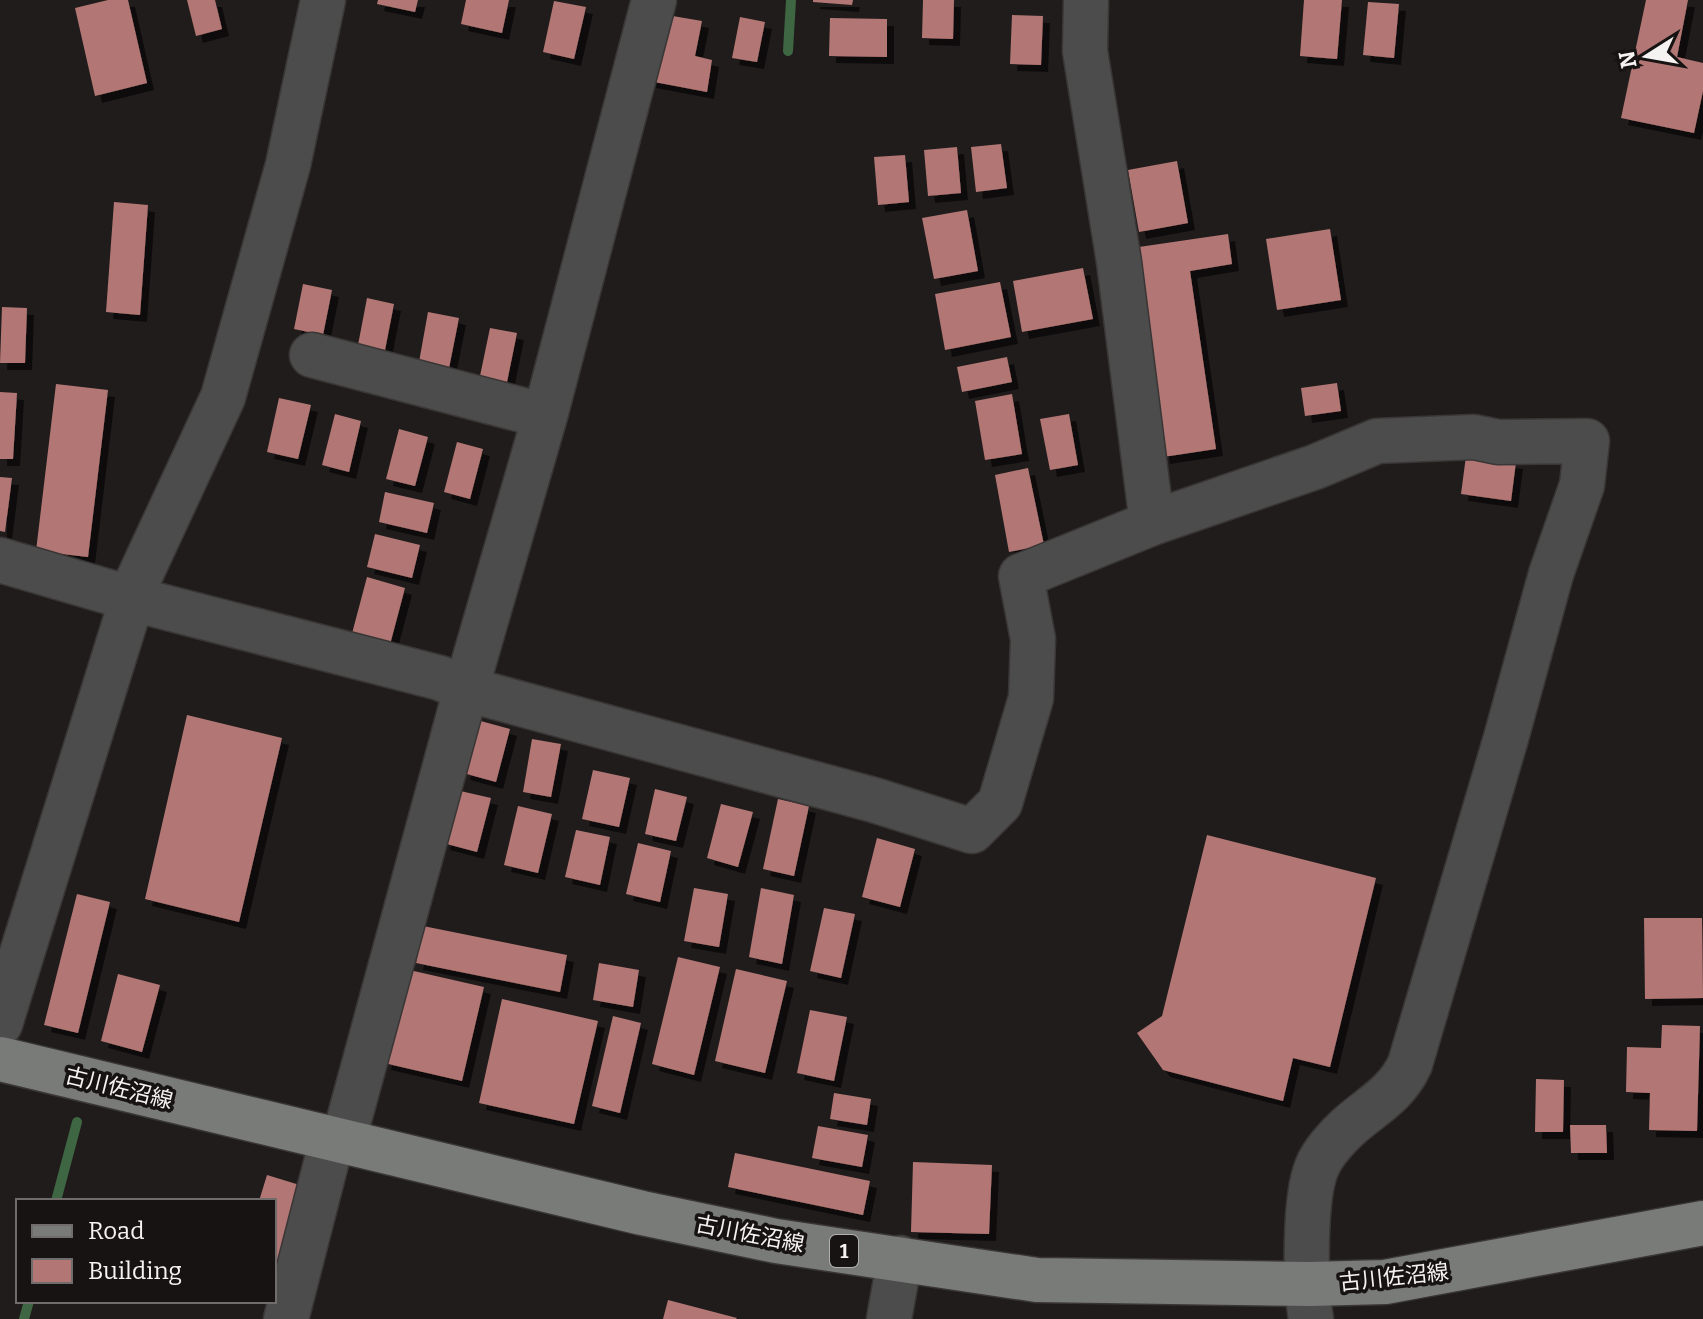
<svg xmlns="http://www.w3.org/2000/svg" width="1703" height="1319" font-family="Bitter,'Noto Sans JP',serif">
<defs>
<filter id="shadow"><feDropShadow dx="7" dy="7" stdDeviation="0" flood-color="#0009"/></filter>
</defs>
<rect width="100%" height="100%" fill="#201c1c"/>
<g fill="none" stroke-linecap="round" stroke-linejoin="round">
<path stroke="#3f6642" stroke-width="10" d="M788,51L791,0
M56,1201L77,1122
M24,1319L29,1301"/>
</g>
<path fill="#b27774" filter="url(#shadow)" d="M108,0H128L147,83L95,96L75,8Z
M187,0H215L222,29L196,36Z
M378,0H418L415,12L377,4Z
M466,0H509L502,33L461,24Z
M813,0H853L852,5L813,2Z
M923,0H954L953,39L922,38Z
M1304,0H1342L1337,59L1300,56Z
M1646,0H1688L1677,57L1703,63V91L1694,133L1621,118Z
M554,1L586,7L574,59L543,52Z
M1368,2L1399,4L1394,58L1363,55Z
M661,14L702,21L695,56L712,60L707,92L649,81Z
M1012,15L1043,16L1041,65L1010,64Z
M740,17L765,22L757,62L732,58Z
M830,18L887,19V57L829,56Z
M1001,144L1007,188L976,192L971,147Z
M957,147L961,193L928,196L924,150Z
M905,155L909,202L878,205L874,157Z
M1177,161L1188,223L1139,232L1128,170Z
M114,202L148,205L140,315L106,312Z
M967,210L978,271L934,279L922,218Z
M1330,229L1341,300L1277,310L1266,239Z
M1228,234L1232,264L1190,271L1216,449L1163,457L1132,248Z
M1083,268L1093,319L1022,332L1013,281Z
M1000,282L1011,337L945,350L935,294Z
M303,284L332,290L323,335L294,329Z
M367,298L394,304L385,350L358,345Z
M2,307L27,308L25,363H0Z
M428,312L459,318L449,368L419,362Z
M490,328L517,333L507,382L480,376Z
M1007,357L1012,382L962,392L957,367Z
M1337,383L1341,411L1305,416L1301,388Z
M56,384L108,390L88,557L36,551Z
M0,392L17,393L13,459H0Z
M1012,394L1022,454L985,460L975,401Z
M279,398L311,405L298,459L267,452Z
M335,414L361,421L349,472L322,465Z
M1069,414L1078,465L1050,470L1040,419Z
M399,429L428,437L415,486L386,479Z
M457,442L483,449L470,499L444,492Z
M1466,456L1516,462L1511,501L1461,494Z
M1028,468L1044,545L1009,552L995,475Z
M0,477L12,478L5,532L0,531Z
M385,492L434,503L427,533L379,522Z
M375,534L420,545L412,578L367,567Z
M367,577L405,588L388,652L350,641Z
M187,715L282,738L239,922L145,899Z
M477,720L510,729L496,782L463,773Z
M532,739L561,744L551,797L523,792Z
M593,770L630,778L619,827L582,819Z
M655,789L687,797L676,841L645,834Z
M456,790L491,798L477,852L443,843Z
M778,799L809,806L794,876L763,869Z
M721,804L753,812L738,867L707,858Z
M518,806L552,814L538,873L504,865Z
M576,830L610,837L600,885L565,877Z
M1207,835L1376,878L1330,1067L1293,1058L1283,1101L1163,1070L1137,1033L1162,1016Z
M877,838L915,849L900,907L862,897Z
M638,843L671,851L660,902L626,894Z
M694,888L728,894L719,947L684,941Z
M761,888L794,895L782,964L749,957Z
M77,894L110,902L78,1033L44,1025Z
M824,908L855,914L841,978L810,971Z
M1644,918H1702L1703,998L1645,999Z
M423,926L567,955L560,992L416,963Z
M678,957L720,967L694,1075L652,1064Z
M599,963L639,970L633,1007L593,1000Z
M405,969L484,987L462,1081L384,1063Z
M736,969L787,981L765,1073L715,1061Z
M118,974L160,985L142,1052L101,1041Z
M502,999L598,1021L574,1124L479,1103Z
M810,1010L847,1017L834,1081L797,1073Z
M613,1016L641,1023L620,1113L592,1106Z
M1662,1025L1700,1026L1697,1131L1649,1130L1650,1093L1626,1092L1627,1047L1661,1048Z
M1536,1079L1564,1080L1563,1132H1535Z
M834,1093L871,1099L867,1125L830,1119Z
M1570,1125H1606L1607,1153H1571Z
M818,1126L868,1135L862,1167L812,1158Z
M735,1153L870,1181L863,1215L728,1187Z
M913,1162L992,1165L989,1234L911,1232Z
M267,1175L303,1186L274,1281V1201H259Z
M668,1300L737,1318L736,1319H663Z"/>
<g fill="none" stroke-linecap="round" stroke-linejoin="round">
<defs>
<path id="minor" d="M1086,0L1085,51L1119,262L1152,523
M312,355L545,416
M0,560L133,599L440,678L466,689L874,800L972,831L1000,803L1031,698L1033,639L1021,576L1152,523L1315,467L1377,441L1474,437L1498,442L1587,441L1582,485L1551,574L1506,738L1410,1064C1396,1095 1371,1106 1347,1128C1337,1137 1322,1154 1317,1167C1304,1197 1305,1286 1311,1319
M0,1024L138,580L223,397L288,165L323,0
M343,1142L466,689L545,416L654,0
M286,1319L332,1140
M889,1319L900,1258"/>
<path id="major" d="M0,1059L642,1213L776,1241L1037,1280L1310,1284L1385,1282L1703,1223"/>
</defs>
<use href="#minor" stroke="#3a3636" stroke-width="47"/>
<use href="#major" stroke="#3a3636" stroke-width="47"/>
<use href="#minor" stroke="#4b4c4b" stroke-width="44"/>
<use href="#major" stroke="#797b79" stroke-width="44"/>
</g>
<g text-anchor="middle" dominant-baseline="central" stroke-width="7" stroke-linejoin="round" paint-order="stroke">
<rect fill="#171313" stroke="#b2afaf" stroke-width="2" x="830" y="1235" width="28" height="32" rx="6"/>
<g font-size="20" font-weight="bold" fill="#f5f2f2">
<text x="844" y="1251">1</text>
</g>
<g font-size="22" fill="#f5f2f2" stroke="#171313">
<text transform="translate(119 1088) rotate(14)">古川佐沼線</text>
<text transform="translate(750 1234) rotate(11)">古川佐沼線</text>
<text transform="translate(1394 1277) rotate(-6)">古川佐沼線</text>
</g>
</g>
<rect x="16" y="1199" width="260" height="104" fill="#171313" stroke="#706c6c" stroke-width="2"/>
<rect x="32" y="1225" width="40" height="12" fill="#797b79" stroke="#706c6c" stroke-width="2"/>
<text x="88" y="1239" font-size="24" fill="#f5f2f2">Road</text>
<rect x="32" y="1259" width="40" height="24" fill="#b27774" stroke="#706c6c" stroke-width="2"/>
<text x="88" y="1279" font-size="24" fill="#f5f2f2">Building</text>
<g transform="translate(1647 56) rotate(259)" stroke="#171313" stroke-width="6" paint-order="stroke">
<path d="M0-6L14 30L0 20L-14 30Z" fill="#f5f2f2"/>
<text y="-12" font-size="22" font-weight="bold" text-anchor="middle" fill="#f5f2f2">N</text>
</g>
</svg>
